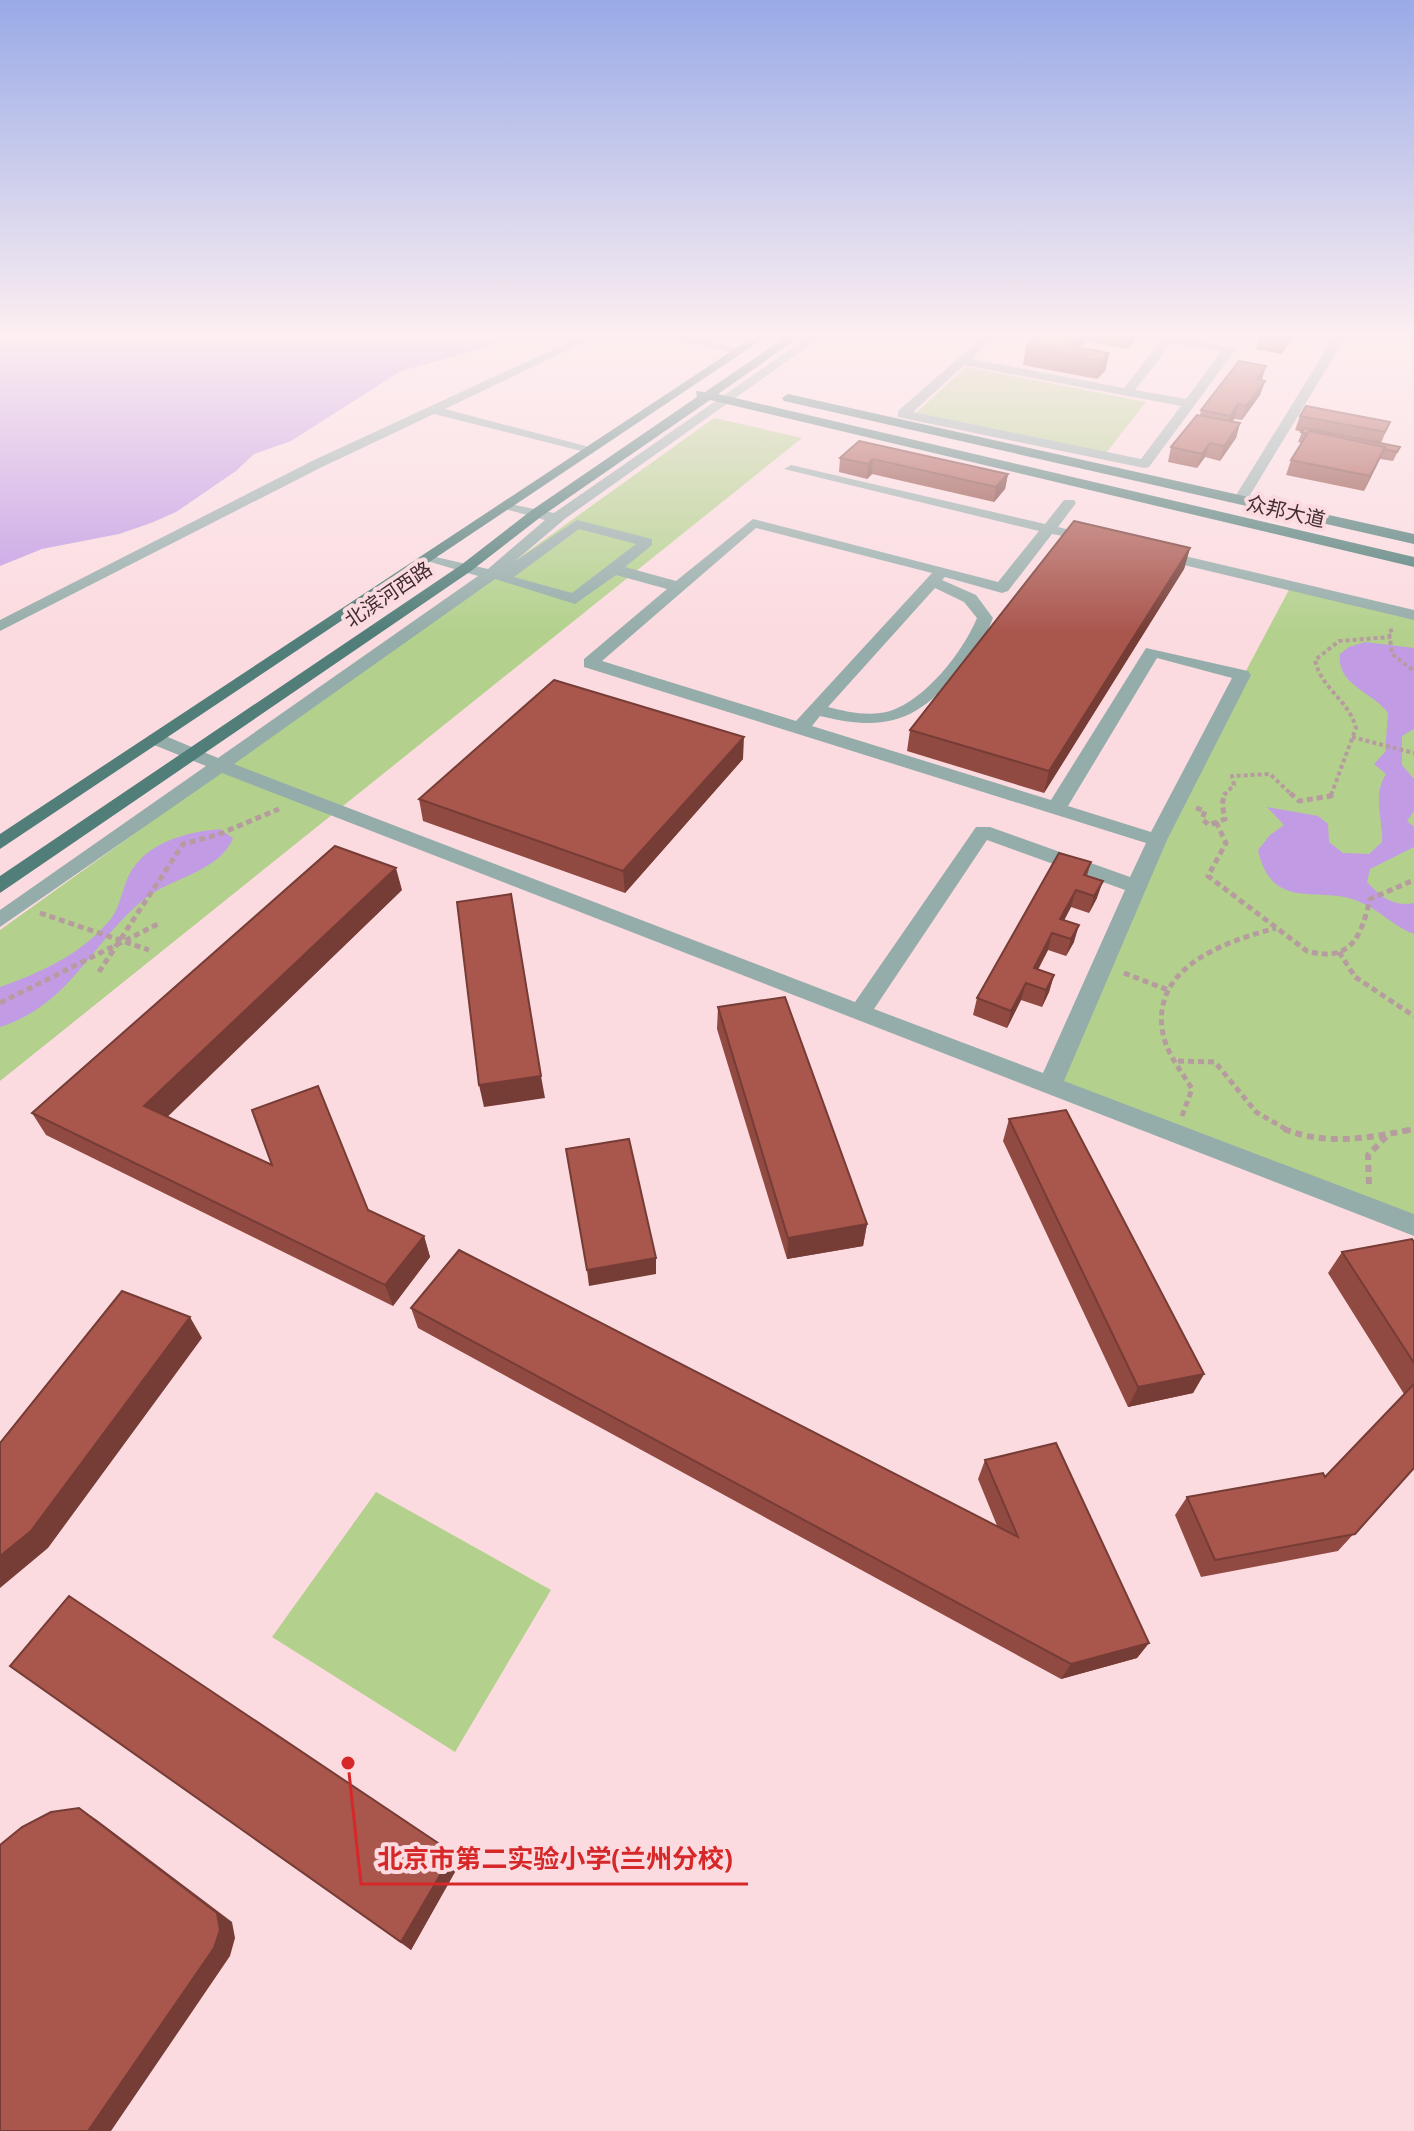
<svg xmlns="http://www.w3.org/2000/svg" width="1414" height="2131" font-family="'Open Sans','Noto Sans SC',sans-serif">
<rect width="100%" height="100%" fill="#fbdbe0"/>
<path fill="#b3d18d" d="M966,367L1146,402L1106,453L916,413Z
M714,418L802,438L0,1081V930Z
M1291,586L1414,615V1225L1050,1084L1177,801Z
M376,1492L551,1590L455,1752L272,1637Z"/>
<path fill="#c29be5" d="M0,335H530L401,371L291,441L254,454L236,471L176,512L151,523L119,534L42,549L0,566Z
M1365,642L1414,648V729L1402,736V765L1414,779V811L1407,821L1414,827V847L1370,869L1367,882C1381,897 1393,907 1414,903V934C1394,927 1380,910 1360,902C1320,884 1272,914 1258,850L1270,835L1284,825L1267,807L1318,816L1328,824L1329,842L1343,853L1369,854L1382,842C1383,818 1372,796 1386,774L1374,764L1385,752L1388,713C1373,692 1336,685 1340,654L1349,647Z
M220,829L233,838C220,872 169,878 143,900C92,942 70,1005 0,1027V987C42,972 80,955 110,920C120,908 122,889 129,875C146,842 187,832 220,829Z"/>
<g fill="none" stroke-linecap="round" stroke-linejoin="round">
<path stroke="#b69b9f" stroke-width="4" stroke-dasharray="4 3" stroke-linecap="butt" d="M1393,630L1389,631L1392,654L1414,671
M1352,737L1414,753
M1224,795L1234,785L1232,776L1270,774L1292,795
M1331,795L1356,728C1349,700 1321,689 1315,660L1339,641L1391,637"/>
<path stroke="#b69b9f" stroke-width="5" stroke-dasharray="6 4" stroke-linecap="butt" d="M1290,793L1299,801L1331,796L1332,793
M1196,808L1205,811L1202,819L1209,825L1225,819L1222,804L1225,793
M1216,822L1226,843L1208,876L1307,951C1351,963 1361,937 1370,899L1414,880
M40,913L149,950
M1339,952L1355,977L1414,1016
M99,972L183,844L217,835L279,809
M1124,973L1168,990
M0,1003L160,923
M1178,1061L1215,1062L1256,1112L1289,1131
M1182,1116L1192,1089C1182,1072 1167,1054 1163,1034C1150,967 1224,942 1276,928
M1405,1131L1414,1129"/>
<path stroke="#b69b9f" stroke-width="6" stroke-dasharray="7 5" stroke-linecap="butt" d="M1284,1129C1327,1146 1370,1138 1414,1129
M1369,1184L1368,1155L1388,1135"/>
<path fill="#95adaa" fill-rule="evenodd" d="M585,335H599L445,409L593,448V454L434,414L322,467L0,631V620L312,461Z
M657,335H678L745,350L739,354Z
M811,335H824L566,518L514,562L577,520L652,539V545L625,567L676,581L753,519L998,582L1039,531L784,469L791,465L1045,524L1064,500H1074L1076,503L1058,527L1101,537V543L1052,534L1008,591L1002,593L945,577L942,580L976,595L993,618C986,638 972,654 959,671C917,722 885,732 820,716L812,726L1051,800L1146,648L1248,671L1251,675L1167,840L1064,1081L1414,1214V1236L222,773L0,927V910L206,766L149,743V735H163L218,758L478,576L427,561V555L488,569L545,520L505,509V503L554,513ZM756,528L932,573L796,721L602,661ZM579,529L636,544L572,593L514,577ZM616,575L667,589L584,659V667L1146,843L1130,877L990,827H976L855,1002L234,764L495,579L575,604ZM935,588L964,602L977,618C963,652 925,700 890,711C870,717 847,712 828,707ZM1157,658L1232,678L1151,832L1068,806ZM987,840L1125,890L1043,1073L874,1009Z
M985,335H997L971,359L1124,388L1161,341L1140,335H1163L1236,349L1149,467L1144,468L898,417V411ZM1172,343L1222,351L1186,399L1135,390ZM964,365L1181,406L1141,459L913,412Z
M1335,335H1347L1247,500L1235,503L1233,500Z
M1155,549L1414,610V620L1150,557V551Z"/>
<path fill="#517e79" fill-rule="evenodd" d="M756,335H769L0,849V834Z
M789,335H802L718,394L1414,557V567L710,400L542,516L471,571L0,893V876L461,565L532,510L697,397L696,391L705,392Z
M788,394L1414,534V544L784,401L782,398Z"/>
</g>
<path fill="#914a42" d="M1039,335H1135L1134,341L1127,349L1086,341L1080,347L1109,353L1105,371L1097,379L1023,365L1026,347Z
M1295,335L1281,354L1256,349L1260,336Z
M1262,380L1265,381L1260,395L1242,420L1234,419L1232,422L1240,423L1236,438L1220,461L1205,457L1197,468L1168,462L1171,447L1200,415L1201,410Z
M1300,416L1390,422L1381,443L1400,447L1393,461L1380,459L1364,491L1286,475L1291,460L1302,443L1298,442L1302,432L1295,430Z
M859,441L1008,474L1005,489L994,502L872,474L867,479L839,472L840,458Z
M1190,548L1184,569L1044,793L907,751L910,730Z
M743,759L625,893L423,821L419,799Z
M1091,862L1087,876L1097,898L1089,913L1071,907L1064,920L1074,942L1066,956L1048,950L1038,970L1054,975L1049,992L1042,1007L1021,1000L1007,1028L973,1015L977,998Z
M402,890L167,1116L424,1236L430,1257L393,1306L46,1135L32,1113Z
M718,1007L867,1224L863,1246L787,1259L717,1029Z
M1009,1119L1204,1374L1193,1393L1128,1407L1003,1141Z
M1414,1242V1468L1338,1551L1201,1577L1175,1515L1187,1497L1325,1477L1404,1394L1328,1273L1342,1252Z
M411,1308L998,1528L978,1479L985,1460L1149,1643L1137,1658L1061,1679L418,1328Z
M10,1666L453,1853L460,1863L411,1950Z"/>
<path fill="#763c36" d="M1079,335H1087L1086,341L1072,356L1068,345Z
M1130,335H1135L1134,341L1127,349Z
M1290,335H1295L1281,354L1286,341Z
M1109,353L1105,371L1097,379L1101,361Z
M1266,366L1262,380L1257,379Z
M1265,381L1260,395L1242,420L1246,406Z
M1238,404L1234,419L1226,430L1230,416Z
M1240,423L1236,438L1220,461L1224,446Z
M1210,443L1205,457L1197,468L1202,454Z
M1385,447L1379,461L1364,491L1370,476Z
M873,459L872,474L867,479L868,464Z
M1008,474L1005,489L994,502L996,487Z
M1190,548L1184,569L1044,793L1049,771Z
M744,737L743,759L625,893L623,871Z
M396,868L402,890L156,1128L144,1106Z
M1103,881L1097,898L1089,913L1094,896Z
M1076,890L1071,907L1056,936L1060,919Z
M1079,925L1074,942L1066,956L1071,939Z
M1052,933L1048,950L1029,985L1034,968Z
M1054,975L1049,992L1042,1007L1046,990Z
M1026,983L1021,1000L1007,1028L1011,1011Z
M541,1076L545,1098L484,1107L479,1085Z
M867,1224L863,1246L787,1259L788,1238Z
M424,1236L430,1257L393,1306L385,1285Z
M656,1258V1274L589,1286L587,1270Z
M190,1317L202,1338L48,1548L0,1588V1556Z
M1204,1374L1193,1393L1128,1407L1138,1387Z
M1149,1643L1137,1658L1061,1679L1071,1664Z
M79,1808L97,1820L232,1922L235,1938L230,1956L111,2131H88Z
M453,1853L460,1863L411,1950L401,1942Z"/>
<path fill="#a9564d" stroke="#763c36" stroke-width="2" d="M1039,335H1079L1068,345L1109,353L1101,361L1026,347Z
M1261,335H1290L1286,341L1260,336Z
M1239,361L1266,366L1257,379L1265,381L1246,406L1238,404L1230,416L1201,410Z
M1306,406L1390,422L1385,432L1300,416Z
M1197,415L1240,423L1224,446L1210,443L1202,454L1171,447Z
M1304,428L1400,447L1397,452L1384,449L1385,447L1309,431L1307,434L1301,432Z
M1309,431L1385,447L1370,476L1291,460Z
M859,441L1008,474L996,487L873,459L868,464L840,458Z
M1074,521L1190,548L1049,771L910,730Z
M554,680L744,737L623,871L419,799Z
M335,846L396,868L144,1106L272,1165L252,1110L318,1086L368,1210L424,1236L385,1285L32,1113Z
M1059,853L1091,862L1084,875L1103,881L1094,896L1076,890L1060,919L1079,925L1071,939L1052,933L1034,968L1054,975L1046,990L1026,983L1011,1011L977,998Z
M511,894L541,1076L479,1085L457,902Z
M785,997L867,1224L788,1238L718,1007Z
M1066,1110L1204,1374L1138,1387L1009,1119Z
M629,1139L656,1258L587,1270L566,1149Z
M1412,1239L1414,1242V1363L1342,1252Z
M459,1250L1018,1537L985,1460L1056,1443L1149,1643L1071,1664L411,1308Z
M122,1291L190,1317L31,1531L0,1556V1443Z
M1414,1384V1468L1355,1534L1215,1560L1187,1497L1323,1473L1325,1477Z
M69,1596L453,1853L401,1942L10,1666Z
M79,1808L217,1913L220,1930L214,1948L88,2131H0V1845L22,1827L51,1812Z"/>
<linearGradient id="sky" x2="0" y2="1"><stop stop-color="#99aae7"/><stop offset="0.53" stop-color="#fdeff1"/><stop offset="1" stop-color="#fdeff1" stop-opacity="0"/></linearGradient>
<rect width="1414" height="633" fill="url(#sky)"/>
<g text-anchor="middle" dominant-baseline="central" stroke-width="8" stroke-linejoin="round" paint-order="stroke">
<g font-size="20" fill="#412d30" stroke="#fbdbe0">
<text transform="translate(1286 511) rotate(13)">众邦大道</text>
<text transform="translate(388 594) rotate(-34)">北滨河西路</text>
</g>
</g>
<path fill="none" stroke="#d62828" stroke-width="3" d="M348 1763L361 1884H748"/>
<circle fill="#d62828" stroke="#fbdbe0" stroke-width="3" cx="348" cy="1763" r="8"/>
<g font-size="26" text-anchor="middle" font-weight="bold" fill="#d62828" stroke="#fbdbe0" stroke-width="8" stroke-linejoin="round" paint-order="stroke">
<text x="555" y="1868">北京市第二实验小学(兰州分校)</text>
</g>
</svg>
